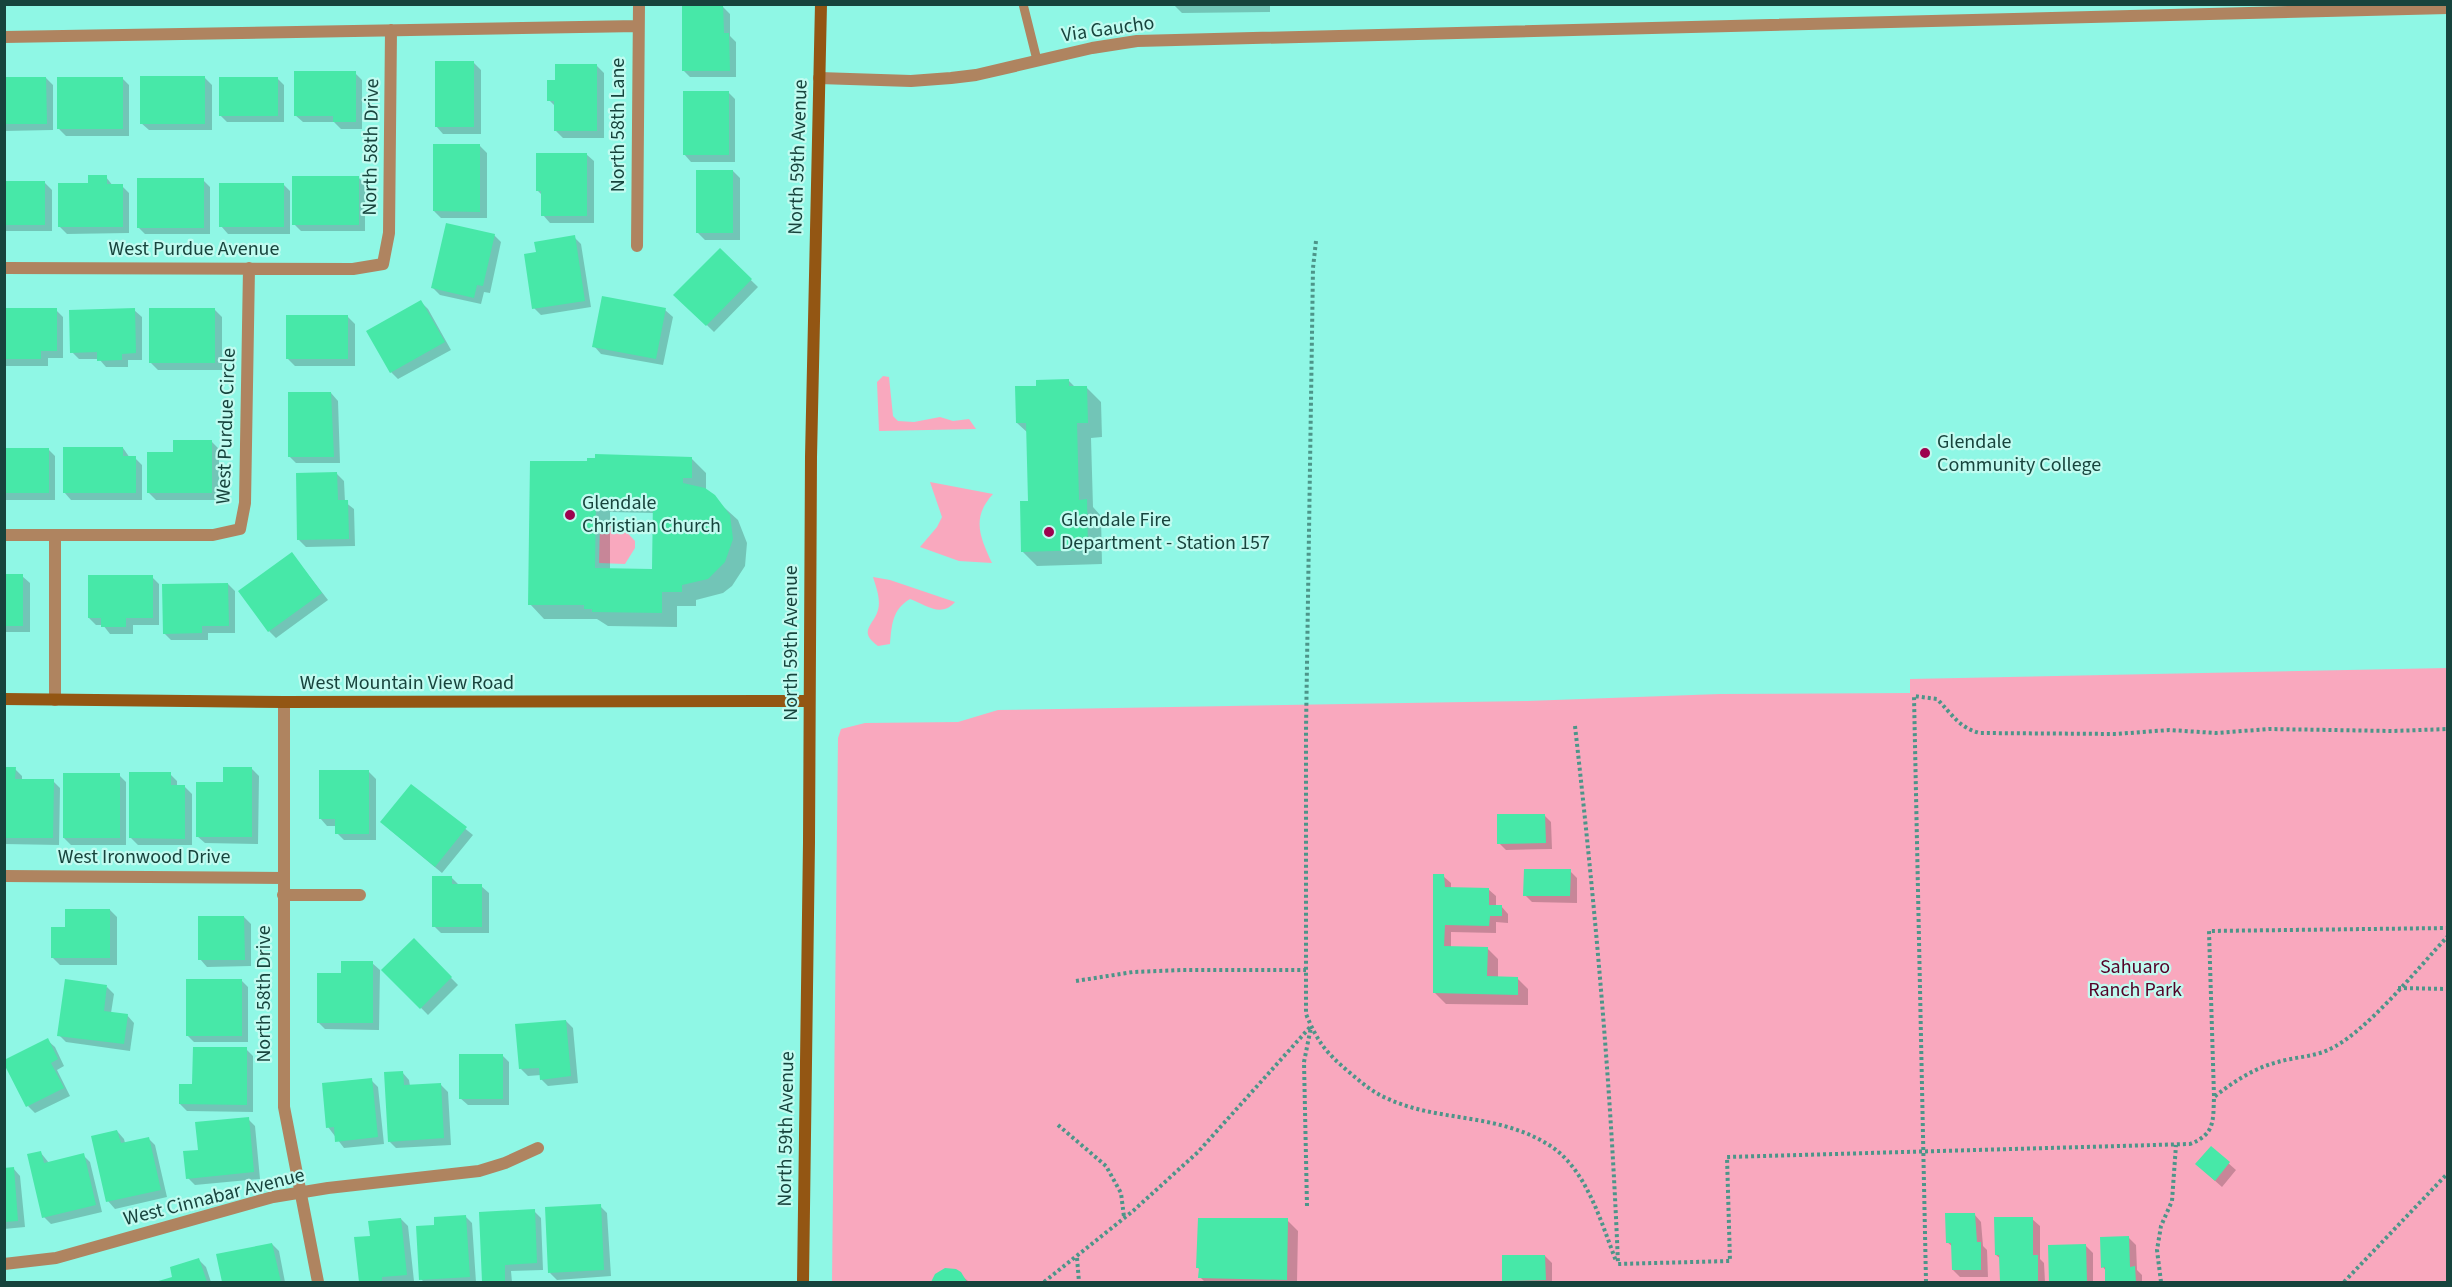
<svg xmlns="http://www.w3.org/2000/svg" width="2452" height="1287" font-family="'Source Sans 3',sans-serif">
<rect width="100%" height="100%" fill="#8ff7e5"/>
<path fill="#f9a8be" d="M883,376L889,377L893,416L898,421L914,422L940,417L953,421L969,419L976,429L879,431L877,382Z
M930,482L993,494C971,518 980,537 992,563L959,561L920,547L937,527L942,517Z
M600,522L619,524L635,541V548L625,564L599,563Z
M873,577L890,580L955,602C941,618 926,605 910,599C892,610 892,624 890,644L878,646C857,631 874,625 878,610C881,599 876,587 873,577Z
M2447,668V1282H832L838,738L841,729L865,723L958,722L998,710L1527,701L1720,694L1910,693V679Z"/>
<path fill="#0003" fill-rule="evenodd" d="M1107,4H1137V5L1109,6Z
M1173,4H1270V12L1182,13Z
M723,7L730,14V36L736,42V77H690L683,70Z
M474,63L481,70V134H443L436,126Z
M597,66L604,73V138H563L556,131V107L549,100L556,81Z
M355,73L362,80V129H341L334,122H303L295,115Z
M46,78L53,85V130L4,131V79Z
M122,78L129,85V136H66L59,129Z
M205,78L212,85V130H149L141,123Z
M277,78L284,85V122H227L220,115Z
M728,92L735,99V162H691L684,154Z
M480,146L487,153V218H441L434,211Z
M586,154L594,161V223H550L543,215V196L537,190Z
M733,171L740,178V240H705L698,233Z
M106,177L113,186H122L129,193V233L67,234L59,226L90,185Z
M358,177L365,184V231H301L294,224Z
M203,180L210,187V234H145L138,227Z
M4,183H45L52,190V231H4Z
M283,184L290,191V234H228L221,226Z
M494,235L501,242L490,293L484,292L481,304L440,295L433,288Z
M574,237L581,244L591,307L541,315L534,308L537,253Z
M720,250L758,287L714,332L676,295Z
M421,302L428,309L451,350L398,379L391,372Z
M4,310H56L63,317V358H48V366H4Z
M134,310L142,317V360H128V367H106L99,359H79L72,352Z
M215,310L222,317V370H158L151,363Z
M665,310L673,317L663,365L601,354L594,346Z
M348,317L355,324V366H295L288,359Z
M1069,381L1075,387H1086L1101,402L1102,437L1091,438L1093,507L1101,516L1102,564L1037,566L1022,551L1029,503L1028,433L1017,423L1037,387Z
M331,393L338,401L340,463H296L289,456Z
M212,442L219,449V500H156L148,492L175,453Z
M123,448L130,458H135L142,465V500H71L64,492Z
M4,449H48L55,456V500H4Z
M691,458L706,473V491L738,520L747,543L745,566L732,586L723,593L696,600V606H677V627L608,626L597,619H544L530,604L588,463ZM610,512L654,513L653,570H610Z
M337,474L344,481L345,502L354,509L355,546L306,547L299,540Z
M292,554L328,600L276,638L269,631Z
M4,576H22L30,583V632H4Z
M152,577L159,584V625H133V634H110L103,625H96L89,618Z
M228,584L235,591V633H208V640H171L164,633Z
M4,769H15L22,776V780L53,781L60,788L59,845L4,844Z
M252,769L259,776L258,844L205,843L197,836L224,784Z
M369,772L376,779V840H344L337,833V826H327L320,818Z
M170,774L177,781V787H185L192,794V845H138L131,838Z
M119,775L126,782V845H71L64,838Z
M412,786L473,835L442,873L389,829Z
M1544,815L1551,822L1552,849L1506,850L1499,843Z
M1570,871L1577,878V903L1532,902L1525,895Z
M1443,876L1451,883V889H1488L1496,896V906H1501L1508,914V923L1496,922V933L1451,932V948H1487L1498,959V977L1517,978L1528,989V1005L1446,1004L1435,993Z
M451,877L458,884L481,886L489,893V933H441L434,926Z
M110,910L117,917V965H60L53,958L66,928Z
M244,917L251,924V966L207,967L200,959Z
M414,940L458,985L428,1015L384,970Z
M372,963L380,970L379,1030L325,1029L318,1022L343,975Z
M241,980L248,987V1042H194L187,1035Z
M107,987L114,994L111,1013L127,1015L134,1023L130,1051L66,1042L59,1035Z
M566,1021L573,1028L578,1083L548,1086L541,1079V1075L528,1076L521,1069Z
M47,1040L55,1047L64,1066L57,1070L70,1096L35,1113L28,1106Z
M246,1049L253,1056V1112L187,1111L180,1104L194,1086Z
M502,1055L509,1062V1105H468L460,1098Z
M402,1072L409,1080L410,1086L441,1085L448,1092L451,1145L396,1148L389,1141Z
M371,1080L378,1087L384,1144L344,1148L328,1127Z
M248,1119L255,1126L260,1179L195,1185L188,1178Z
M117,1131L124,1139L125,1143L148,1138L155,1145L167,1197L115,1209L108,1201Z
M2211,1148L2236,1170L2222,1187L2204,1171Z
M41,1153L49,1163L83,1155L90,1162L102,1212L51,1224L44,1217Z
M13,1168L20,1176L25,1227L4,1229V1169Z
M600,1206L607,1213L611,1276L557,1280L550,1273Z
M534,1211L541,1218L543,1270L511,1271L512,1282H485Z
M1974,1214L1981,1222L1983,1246L1987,1250L1988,1277H1960L1953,1270V1247L1947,1242Z
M465,1216L472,1223L476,1282H424L421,1279L436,1226Z
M401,1219L408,1226L414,1281L360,1282L356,1238L371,1237Z
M2032,1219L2040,1226V1259L2044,1263L2045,1282H2001V1259L1996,1255Z
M1287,1220L1298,1231L1297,1282H1205L1200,1277V1270L1197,1267Z
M2129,1238L2136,1245L2137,1270L2142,1275V1282H2107L2106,1271L2103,1267Z
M272,1244L279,1251L285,1282H223L218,1256Z
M2086,1246L2093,1253V1282H2051L2050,1247Z
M1545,1256L1552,1263V1282L1504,1281Z
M199,1260L206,1267L211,1282H158L174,1278Z
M960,1274L969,1282H933L936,1275Z"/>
<path fill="#47e8a8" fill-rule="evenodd" d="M723,5L724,33H729L730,71H682V6Z
M435,61H474V127H435Z
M555,64H597V131H554V101H547V80H555Z
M294,71H356V122H333V116H294Z
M140,76H205V124H140Z
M4,77H46L47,124H4Z
M57,77H123V129H57Z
M219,77H278V116H219Z
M683,91H729V155H683Z
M433,144H480V212L433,211Z
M536,153H587V216H541V191H536Z
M696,170H733V233H696Z
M88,175H107V184H123V227H58V183H88Z
M292,176H359V225H292Z
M137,178H204V228H137Z
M4,181H45V225H4Z
M219,183H284V227H219Z
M446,223L495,234L483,286L477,285L474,298L431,288Z
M575,235L585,301L532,309L524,254L536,252L534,242Z
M720,248L752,279L706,326L673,295Z
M602,296L666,308L656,359L592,347Z
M421,300L445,342L390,373L366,331Z
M4,308H57V351H41V359H4Z
M135,308L136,353L122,354V360L97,361V352L70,353L69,310Z
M149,308H215V363H149Z
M286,315H348V359H286Z
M1069,379V386H1087L1088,423H1077L1079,500L1087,499L1088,550L1021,552L1020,501H1028L1026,423H1016L1015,386H1036V380Z
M288,392H331L334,457H288Z
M173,440H212V493H147V452H173Z
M63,447H123V456H136V493H63Z
M4,448H49V493H4Z
M595,454L692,457V478H683V483L705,488L715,495L730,515L733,539L725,562L708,579L682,585V592H662V613L592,612V609H584V605H528L530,461H587V458H595ZM596,498L653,499L652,569L595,568Z
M337,472L338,500H348L349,539L297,540L296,473Z
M292,552L322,593L268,632L238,591Z
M4,574H23V626H4Z
M88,575H153V618H126V627H101V618H88Z
M228,583L229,626H202V633L163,634L162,584Z
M4,767H16L15,779H54L53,838H4Z
M223,767H252V837H196V782H223Z
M319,770H369V834H335V819H319Z
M129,772H171V785H185V839L129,838Z
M63,773H120V838H63Z
M411,784L467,827L435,867L380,822Z
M1497,814H1545L1546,843L1497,844Z
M1524,869H1571L1570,896H1523Z
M1433,874H1444L1445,887L1489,888V905H1502V916H1490L1489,926L1445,925L1444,946L1488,947L1487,976L1518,977V995L1433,993Z
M432,876H452V884H482V927H432Z
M65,909H110V958H51V927H65Z
M198,916H244L245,960H198Z
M414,938L452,977L420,1009L381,970Z
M341,961H373V1023H317V973H341Z
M65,979L107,985L104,1011L128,1014L124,1044L57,1036Z
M186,979H242V1036H186Z
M566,1020L571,1076L540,1080L539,1068L519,1069L515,1024Z
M48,1038L58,1059L51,1063L64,1088L26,1107L4,1064V1060Z
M193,1047H247V1105L179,1104V1084H192Z
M459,1054H503V1099H459Z
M403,1071L404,1085L441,1083L444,1138L388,1142L384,1072Z
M372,1078L378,1137L335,1142L334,1127L326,1128L322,1083Z
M249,1117L254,1172L186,1179L183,1151L198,1150L195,1122Z
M117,1130L121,1143L149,1137L161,1190L106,1202L91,1136Z
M2211,1146L2230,1162L2215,1181L2195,1164Z
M41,1151L44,1163L84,1153L96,1205L42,1218L27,1154Z
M14,1167L18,1221L4,1222V1168Z
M601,1204L604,1270L548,1273L545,1207Z
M535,1209L537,1263L505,1265V1281L482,1282L479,1212Z
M1945,1213H1975L1977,1242H1981V1270H1952L1951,1243H1946Z
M466,1215L470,1277L419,1280L416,1226L434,1225V1217Z
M1994,1217H2033V1255H2038V1282H2000L1999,1255H1995Z
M401,1218L407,1275L382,1277V1282H359L354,1237L370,1236L368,1221Z
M1198,1218H1288L1287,1280L1198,1278L1199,1268H1196Z
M2129,1236L2130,1267L2135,1266L2136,1282H2105V1267L2101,1268L2100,1237Z
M272,1243L281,1282H222L216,1254Z
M2086,1244L2087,1282H2049L2048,1245Z
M1502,1255H1545L1546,1280L1502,1281Z
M199,1258L207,1282H155L172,1277L170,1267Z
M945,1268L956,1269L961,1272L967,1282H931L935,1274Z"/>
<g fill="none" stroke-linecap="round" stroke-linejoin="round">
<path stroke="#4d9589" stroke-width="4" stroke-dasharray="3 3" stroke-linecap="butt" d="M1316,241L1313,268L1306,730V1014C1317,1041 1326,1053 1349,1072C1361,1082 1372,1092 1386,1098C1439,1123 1500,1112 1552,1147C1587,1171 1601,1222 1616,1261
M1575,726C1595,905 1611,1084 1618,1264L1730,1261L1727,1157L2190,1144C2215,1134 2213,1122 2214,1097C2233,1082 2254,1068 2278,1062C2294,1057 2313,1057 2328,1050C2365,1034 2418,968 2448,936
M1076,981L1133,972L1183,970H1306
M2398,988L2448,989
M2214,1096L2209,931L2448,928
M1058,1125L1106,1166L1121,1193L1124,1217
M1307,1206L1304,1062L1311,1027
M1077,1258L1079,1282
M1044,1282L1133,1211L1198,1152L1311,1026
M1926,1282L1914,696L1937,699C1952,714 1959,728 1980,733L2116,734L2169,730L2216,733L2269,729L2393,731L2448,729
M2161,1282L2157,1250L2161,1226L2172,1201L2176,1145
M2344,1282L2448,1173"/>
<path stroke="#af8460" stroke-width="9" d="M1023,4L1037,60"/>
<path stroke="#af8460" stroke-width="12" d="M4,37L638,26
M819,78L911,81L951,78L976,75L1092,48L1137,41L2448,8
M637,246L639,4
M4,268L353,269L383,264L389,233L391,30
M4,535H213L240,529L245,503L249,268
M55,535V700
M284,702V1107L318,1282
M4,876L283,878
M283,895H360
M4,1264L56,1258L273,1197L328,1188L479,1171L505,1163L538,1148"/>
<path stroke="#935613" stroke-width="12" d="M4,699L284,702L809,701
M803,1282L809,842L811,457L821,4"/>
</g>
<g fill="#9d034e" stroke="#c1fbf0" stroke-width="2">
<circle cx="1925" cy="453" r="6"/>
<circle cx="570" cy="515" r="6"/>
<circle cx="1049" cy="532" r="6"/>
</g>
<g text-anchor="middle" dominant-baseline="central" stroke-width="4.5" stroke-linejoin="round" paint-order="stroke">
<g font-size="20" fill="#17443d" stroke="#c1fbf0">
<text transform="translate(1108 29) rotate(-8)">Via Gaucho</text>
<text transform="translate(618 125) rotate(-90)">North 58th Lane</text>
<text transform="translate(371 147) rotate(-89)">North 58th Drive</text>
<text transform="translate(798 157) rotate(-88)">North 59th Avenue</text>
<text x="194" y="249">West Purdue Avenue</text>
<text transform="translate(226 426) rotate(-88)">West Purdue Circle</text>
<text transform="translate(791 643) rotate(-90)">North 59th Avenue</text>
<text x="407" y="683">West Mountain View Road</text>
<text x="144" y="857">West Ironwood Drive</text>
<text transform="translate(264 994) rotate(-90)">North 58th Drive</text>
<text transform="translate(786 1129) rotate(-89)">North 59th Avenue</text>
<text transform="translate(214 1197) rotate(-14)">West Cinnabar Avenue</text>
</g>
<g font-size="20" fill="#17443d" stroke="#c1fbf0" text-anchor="start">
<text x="1937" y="442">Glendale<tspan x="1937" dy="23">Community College</tspan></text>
<text x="582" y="503">Glendale<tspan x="582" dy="23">Christian Church</tspan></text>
<text x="1061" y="520">Glendale Fire<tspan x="1061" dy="23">Department - Station 157</tspan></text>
</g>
<g font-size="20" fill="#530126" stroke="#c1fbf0">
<text x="2135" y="967">Sahuaro<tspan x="2135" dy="23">Ranch Park</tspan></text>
</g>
</g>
<rect width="2452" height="1287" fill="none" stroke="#17443d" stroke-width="12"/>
</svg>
